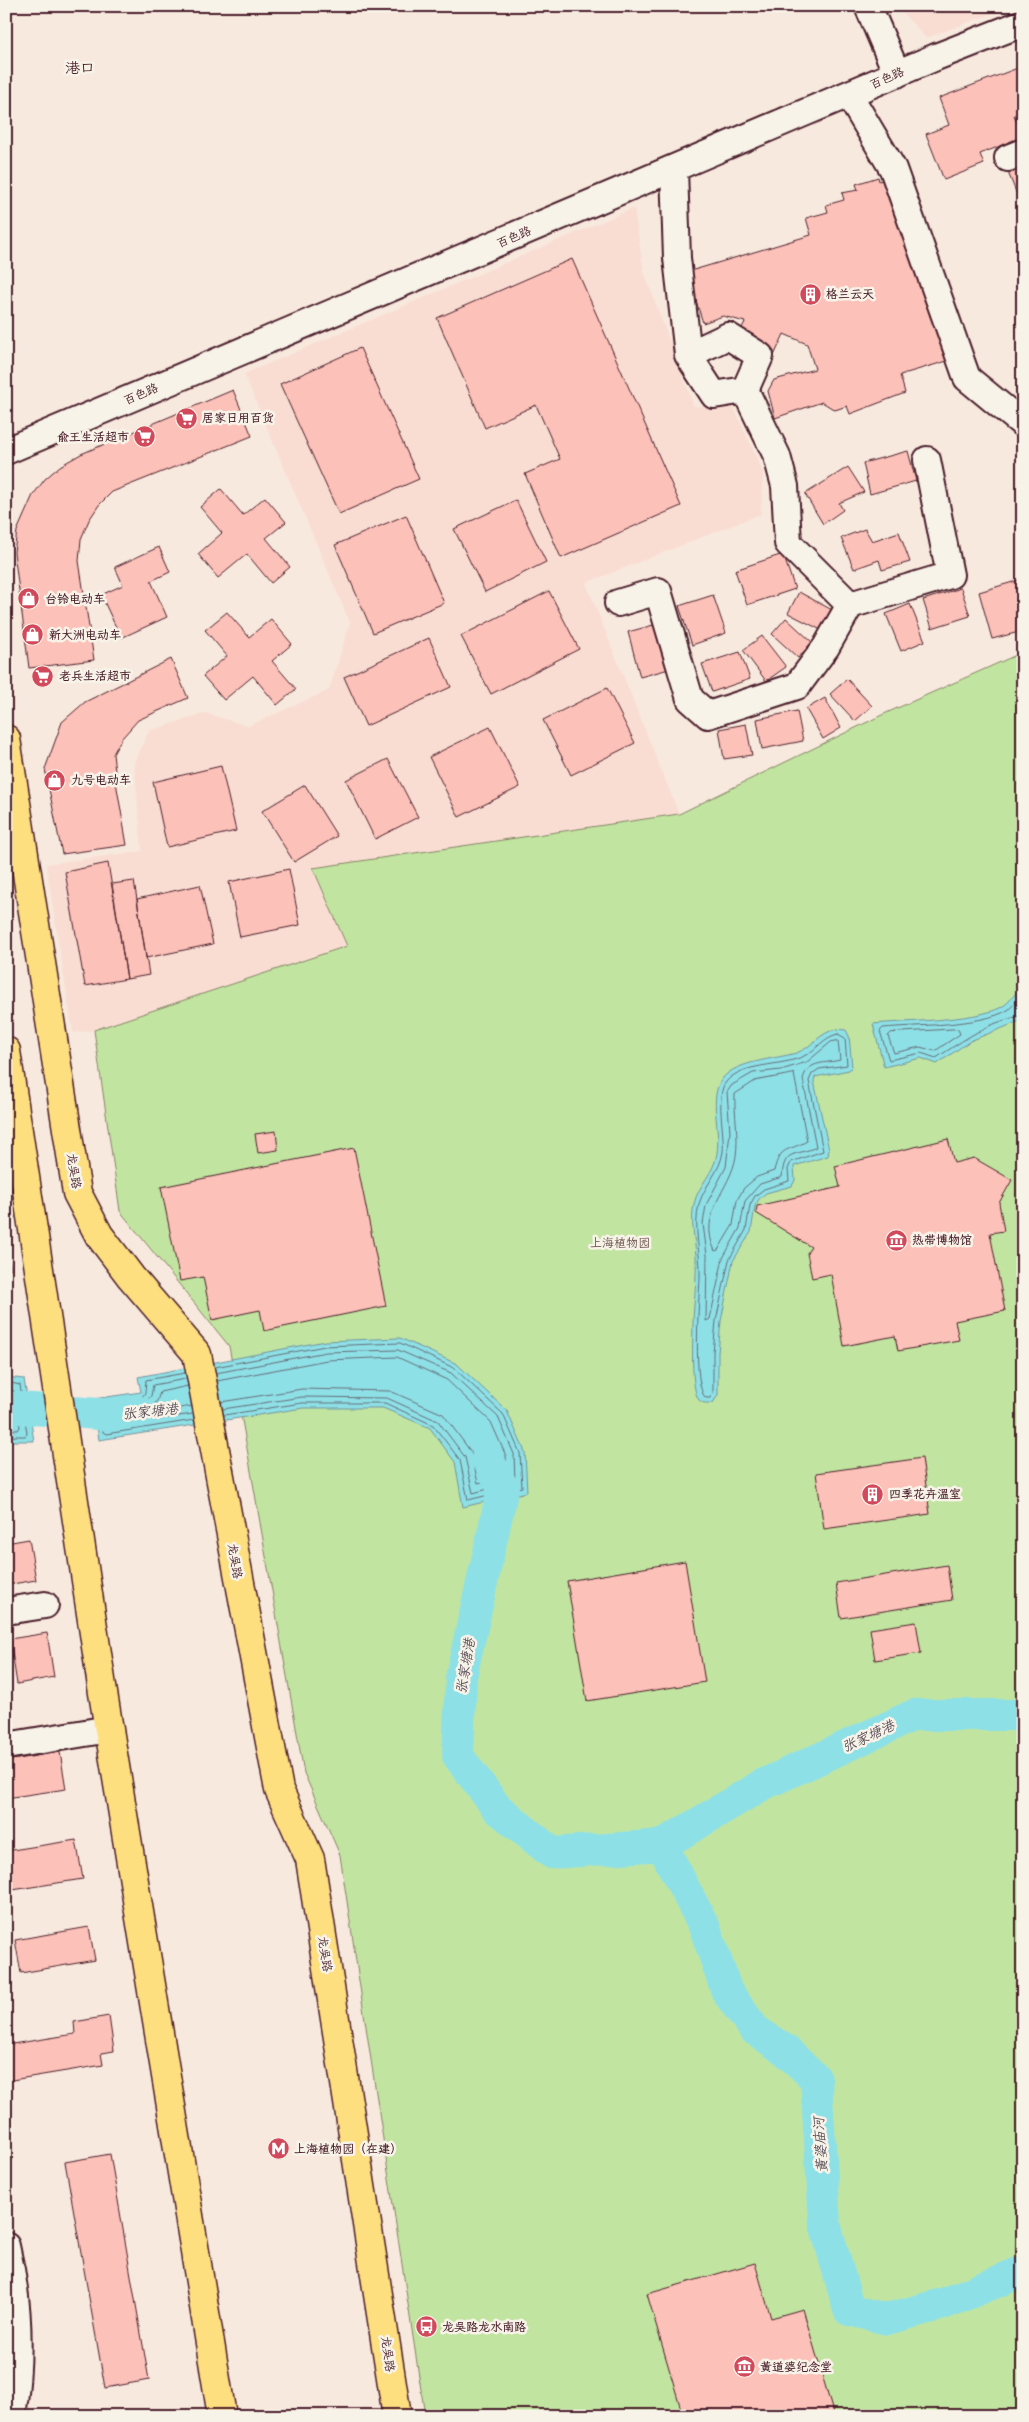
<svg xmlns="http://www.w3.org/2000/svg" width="1029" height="2422" font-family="'Shantell Sans','LXGW WenKai TC',sans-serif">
<rect width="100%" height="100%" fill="#f8e9de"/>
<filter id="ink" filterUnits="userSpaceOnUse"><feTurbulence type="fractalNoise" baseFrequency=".02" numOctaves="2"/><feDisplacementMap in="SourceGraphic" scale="10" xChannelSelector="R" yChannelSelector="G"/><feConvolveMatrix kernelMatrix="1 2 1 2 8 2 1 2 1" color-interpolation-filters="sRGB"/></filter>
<g filter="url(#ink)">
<path fill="#f9ddd3" d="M896,6H1013L926,38Z
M634,208L644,272L694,406L733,405L763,472L761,514L586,583L679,814L314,868L347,946L94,1030L73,1033L46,864L142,851L134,762L149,731L205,713L248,726L329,690L350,623L244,374Z"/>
<path fill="#c1e5a0" stroke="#868266" d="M1023,652V2416H425L340,1855L304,1773L229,1346L120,1211L94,1030L347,946L313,868L679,814L884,714Z"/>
<path fill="#8ee0e7" stroke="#73939c" d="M1023,983V1018L1020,1021L970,1041L937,1064L921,1058L884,1067L873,1024C902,1021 987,1021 1006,1004C1013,998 1018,990 1023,983Z
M837,1029L846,1030L849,1036L852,1067L849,1070L815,1077L814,1081L829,1150L828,1156L794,1166L795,1180L792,1186L766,1193L759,1199L755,1206L751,1232L733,1261L721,1321L718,1353V1395L713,1403C708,1403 703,1404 699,1400C690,1389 693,1336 693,1321C694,1300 697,1278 696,1256C695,1238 690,1222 694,1204C698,1185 715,1172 717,1153C721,1129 708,1098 722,1079C735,1061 776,1059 796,1053C812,1048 818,1033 837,1029Z
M400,1338L457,1364L507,1411L525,1452L527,1492L463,1507L455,1462L430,1428L383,1408H303L99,1440L93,1399L141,1392L138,1377L325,1341Z
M6,1377L24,1379L34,1441H6Z"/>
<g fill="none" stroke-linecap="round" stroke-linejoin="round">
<path stroke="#656c76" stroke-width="1" d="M1023,992C1019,998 1013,1006 1008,1010C981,1026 915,1025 883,1028L880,1031L889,1060L921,1053L936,1058C963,1041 990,1020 1023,1016
M958,1029L960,1034L935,1051L920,1047L894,1053L888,1036L891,1033Z
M838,1034L845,1038L847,1065L819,1069L812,1074L809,1081L823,1151L791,1162L788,1169L789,1181L764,1189L755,1196L750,1205L746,1230L729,1260L716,1321L713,1353V1393L710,1398H706C692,1388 699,1298 700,1279C701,1254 693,1228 699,1204C705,1184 720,1172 723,1152C725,1133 715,1095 726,1082C742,1062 782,1067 804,1056C817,1050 823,1037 838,1034Z
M838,1041L840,1060C825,1064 808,1060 803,1079L816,1147C795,1157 784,1148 782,1177L760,1184L745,1201L740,1228L723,1258L710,1319L706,1321L707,1255L703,1224L706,1205L726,1167L730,1132L727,1092L732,1085L753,1073L781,1070L807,1062L831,1042Z
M794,1074L807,1141C788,1152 780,1145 774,1171L757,1177L744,1188L737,1200L733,1225L718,1250L715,1251C697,1212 731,1190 736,1156C739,1135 734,1115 735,1094L755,1081Z
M215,1367L325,1346L400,1343L454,1368L503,1414L520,1453L522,1487L468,1500L460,1460L433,1425L385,1403H302L224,1415
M185,1373L146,1380L145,1393L142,1397L100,1403L103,1432L106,1434L194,1420
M216,1373L326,1352L398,1350L451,1373L498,1417L514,1454L515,1482L473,1493L465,1457L438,1421L387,1398L302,1397L223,1409
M186,1379L153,1385L151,1396L145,1402L108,1408V1424L111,1426L193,1414
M217,1381L327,1360L397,1357L447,1380L491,1422L506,1456L507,1476L478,1483L471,1452L443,1414L390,1391L302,1389L221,1402
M6,1382L20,1385L27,1434L25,1436H6
M188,1386L160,1392L157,1401L149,1410L151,1413L192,1406
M6,1388L14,1391L20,1427L18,1430L6,1429"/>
<path stroke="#8ee0e7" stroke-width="32" d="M6,1407L112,1415L140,1412
M487,1458L503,1488L461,1677L458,1756L497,1808L552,1853L662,1845L762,1785L914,1715H1023
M662,1845L705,1928L727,1992L755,2030L785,2050L816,2079L825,2224L849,2310L887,2319L943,2304L1023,2271"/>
</g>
<path fill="#fcc1b8" stroke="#4a1f2b" d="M1023,66V112L1014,115L1023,137L980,154L984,164L944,180L926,134L949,125L939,98Z
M1023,163V209L1007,170Z
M878,177L879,181L890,177L947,361L900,375L905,393L850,414L847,406L835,410L822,402L775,418L768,391L774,380L815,369L807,344L784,334L773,358L759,366L734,343L745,322L723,316L703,323L687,272L811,235L806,218L828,212L826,205L844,200L842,193L858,190L856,184Z
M572,259L681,506L561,558L525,474L560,459L536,405L485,428L437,318Z
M360,348L419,479L339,514L280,384Z
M233,390L252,436L112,492L99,505L89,520L81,539L79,561L94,660L29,668L14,552L17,531L33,495L45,479L60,466L81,454Z
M908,451L916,481L870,494L863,463Z
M848,467L864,492L839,503L843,510L823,524L805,494Z
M221,489L243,515L265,497L286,522L266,538L290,567L271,583L247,554L218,578L198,554L222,533L200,507Z
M516,500L546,562L485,592L454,529Z
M406,515L444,603L373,633L335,545Z
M865,529L872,541L899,532L910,562L882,570L879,560L854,569L841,538Z
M159,547L170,572L151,581L167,617L121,638L101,595L123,585L115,567Z
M783,554L795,589L747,605L735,570Z
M1023,579V631L992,639L979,592Z
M961,588L970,616L932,628L923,600Z
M549,591L579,649L491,694L461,636Z
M799,592L834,611L823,631L788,613Z
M713,595L726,633L692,645L679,606Z
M910,604L925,641L901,651L886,614Z
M227,612L249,637L271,619L292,644L272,661L296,689L277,705L253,676L224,700L203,676L227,656L205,630Z
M786,618L812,642L798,658L772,634Z
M657,624L669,669L640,677L628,632Z
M762,636L786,667L766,681L743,650Z
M429,638L451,687L366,726L344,677Z
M740,652L750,679L712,692L702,664Z
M171,659L188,698L138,720L122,738L113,754L117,788L127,845L62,854L45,769L62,722L85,702Z
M847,679L872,706L855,721L830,694Z
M607,688L635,743L571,775L543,720Z
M825,698L841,728L823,739L806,709Z
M797,711L803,741L762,749L757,719Z
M746,724L752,755L724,759L719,729Z
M490,727L520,787L459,817L429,757Z
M388,759L418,817L375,839L346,780Z
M221,766L236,831L167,847L153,782Z
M305,785L337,836L294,862L262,811Z
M108,863L127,979L85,986L65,872Z
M289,869L300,925L240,937L229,882Z
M134,881L149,975L127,979L112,884Z
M200,885L213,944L146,958L137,899Z
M276,1131L278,1150L258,1153L255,1134Z
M948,1139L954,1163L974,1158L1012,1180L999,1203L1004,1231L990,1233L1005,1311L955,1321L959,1340L898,1351L895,1336L844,1346L831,1274L812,1278L807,1253L811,1247L756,1213L757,1206L840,1187L835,1166Z
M354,1148L386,1306L264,1331L260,1310L212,1320L203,1277L180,1281L161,1187Z
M7,1245L11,1269L6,1270V1246Z
M922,1458L930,1514L824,1529L816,1473Z
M29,1539L36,1580L6,1585V1543Z
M685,1561L705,1682L587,1701L567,1581Z
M947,1565L952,1600L841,1618L836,1583Z
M916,1622L921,1653L875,1660L870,1629Z
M47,1633L54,1677L17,1684L10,1639Z
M60,1752L66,1789L6,1798V1761Z
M76,1840L83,1879L6,1891V1851Z
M89,1927L95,1960L21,1973L15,1940Z
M109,2016L114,2051L101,2053L103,2065L6,2081V2045L75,2034L74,2022Z
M110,2154L149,2380L105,2388L65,2162Z
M755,2263L771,2318L803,2309L834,2416H683L647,2294Z"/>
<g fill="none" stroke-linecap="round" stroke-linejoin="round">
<defs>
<path id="minor" d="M868,6L897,74
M849,95L893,169L967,378L1023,424
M1008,158L1023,152
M674,169L677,258L688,355L714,395L745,390L760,356L728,336L688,355
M6,451L936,57L1023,23
M618,603L658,591L690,699L708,715L797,686L826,647L850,605L788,543L785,486L777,456L745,390
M850,605L950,575L927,460
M6,1611L45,1605
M6,1746L109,1729
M6,2246C20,2303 21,2358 12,2416"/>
<path id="major" d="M6,739L77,1193L99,1235L131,1277L197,1354L279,1790L310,1859L397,2416
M6,1051L103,1693L222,2416"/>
</defs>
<use href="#minor" stroke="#4a1f2b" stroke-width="30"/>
<use href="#major" stroke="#4a1f2b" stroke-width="31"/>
<use href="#minor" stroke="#f7f3e8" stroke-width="26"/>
<use href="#major" stroke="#fddf80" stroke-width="28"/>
</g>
</g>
<defs>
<symbol id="building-disc" viewBox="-11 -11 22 22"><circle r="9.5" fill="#d1495b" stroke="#f7f3e8"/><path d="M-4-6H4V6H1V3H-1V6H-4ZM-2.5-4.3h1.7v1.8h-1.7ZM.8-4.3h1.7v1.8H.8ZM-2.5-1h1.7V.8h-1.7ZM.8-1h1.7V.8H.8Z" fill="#fff"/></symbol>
<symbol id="supermarket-disc" viewBox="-11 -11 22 22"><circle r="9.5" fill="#d1495b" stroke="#f7f3e8"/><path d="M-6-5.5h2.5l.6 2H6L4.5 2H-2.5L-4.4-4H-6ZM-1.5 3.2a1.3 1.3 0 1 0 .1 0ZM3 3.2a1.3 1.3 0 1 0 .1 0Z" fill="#fff"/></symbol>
<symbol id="shop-disc" viewBox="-11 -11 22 22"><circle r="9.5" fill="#d1495b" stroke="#f7f3e8"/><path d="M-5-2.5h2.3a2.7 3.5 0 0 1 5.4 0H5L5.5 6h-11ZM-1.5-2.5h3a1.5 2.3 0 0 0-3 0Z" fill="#fff"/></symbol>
<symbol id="museum-disc" viewBox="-11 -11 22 22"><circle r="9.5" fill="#d1495b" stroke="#f7f3e8"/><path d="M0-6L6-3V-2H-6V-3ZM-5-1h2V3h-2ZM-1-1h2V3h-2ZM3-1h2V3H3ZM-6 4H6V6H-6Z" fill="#fff"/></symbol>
<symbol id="metro-disc" viewBox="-11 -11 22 22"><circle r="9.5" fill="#d1495b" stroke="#f7f3e8"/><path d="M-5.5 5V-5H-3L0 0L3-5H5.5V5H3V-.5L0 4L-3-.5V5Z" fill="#fff"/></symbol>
<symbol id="bus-disc" viewBox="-11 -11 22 22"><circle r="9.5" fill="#d1495b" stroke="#f7f3e8"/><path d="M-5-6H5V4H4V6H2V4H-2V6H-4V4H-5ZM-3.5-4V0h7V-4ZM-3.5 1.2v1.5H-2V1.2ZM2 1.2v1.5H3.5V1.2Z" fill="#fff"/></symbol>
</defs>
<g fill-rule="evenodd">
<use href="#building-disc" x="798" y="282" width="25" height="25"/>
<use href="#supermarket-disc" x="174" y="406" width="25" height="25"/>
<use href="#supermarket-disc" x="132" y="424" width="25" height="25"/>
<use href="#shop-disc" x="16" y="586" width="25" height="25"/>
<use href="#shop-disc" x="20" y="622" width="25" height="25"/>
<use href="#supermarket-disc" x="30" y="664" width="25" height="25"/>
<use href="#shop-disc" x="42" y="768" width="25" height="25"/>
<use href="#museum-disc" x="884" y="1228" width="25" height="25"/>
<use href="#building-disc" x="860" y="1482" width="25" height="25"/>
<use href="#metro-disc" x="266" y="2136" width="25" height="25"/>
<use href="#bus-disc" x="414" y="2314" width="25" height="25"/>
<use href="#museum-disc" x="732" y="2354" width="25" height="25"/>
</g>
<g text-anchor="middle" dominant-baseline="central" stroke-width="5" stroke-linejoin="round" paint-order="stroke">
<g font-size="12" fill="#4a1f2b" stroke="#f7f3e8">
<text transform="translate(887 78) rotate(-24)">百色路</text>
<text transform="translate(514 237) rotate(-23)">百色路</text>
<text transform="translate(141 394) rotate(-23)">百色路</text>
<text transform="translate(74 1171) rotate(81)">龙吴路</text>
<text transform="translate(235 1561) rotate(80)">龙吴路</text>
<text transform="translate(325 1954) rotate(81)">龙吴路</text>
<text transform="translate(388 2354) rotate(82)">龙吴路</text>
</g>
<g font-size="12" font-weight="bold" fill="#4a1f2b" stroke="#f7f3e8" text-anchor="start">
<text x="826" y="294">格兰云天</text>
<text x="202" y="418">居家日用百货</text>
<text x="129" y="437" text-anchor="end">俞王生活超市</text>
<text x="45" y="599">台铃电动车</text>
<text x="49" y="635">新大洲电动车</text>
<text x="59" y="676">老兵生活超市</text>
<text x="71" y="780">九号电动车</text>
<text x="912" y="1240">热带博物馆</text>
<text x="889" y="1494">四季花卉温室</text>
<text x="294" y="2149">上海植物园（在建）</text>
<text x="442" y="2327">龙吴路龙水南路</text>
<text x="760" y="2367">黄道婆纪念堂</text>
</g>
<g font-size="12" fill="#685048" stroke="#f7f3e8">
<text x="620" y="1243">上海植物园</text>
</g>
<g font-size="14" font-style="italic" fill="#5b4f5a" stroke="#f7f3e8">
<text transform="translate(150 1411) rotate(-6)">张家塘港</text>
<text transform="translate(465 1666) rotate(-81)">张家塘港</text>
<text transform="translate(868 1736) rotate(-25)">张家塘港</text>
<text transform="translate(820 2145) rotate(-94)">黄婆庙河</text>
</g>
<g font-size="15" fill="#4a1f2b" stroke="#f7f3e8">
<text x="80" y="68">港口</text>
</g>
</g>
<rect width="1029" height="2422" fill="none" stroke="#f7f3e8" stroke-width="25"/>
<rect x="12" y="12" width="1004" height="2397" fill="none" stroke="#4a1f2b" stroke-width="2" filter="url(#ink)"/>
</svg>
